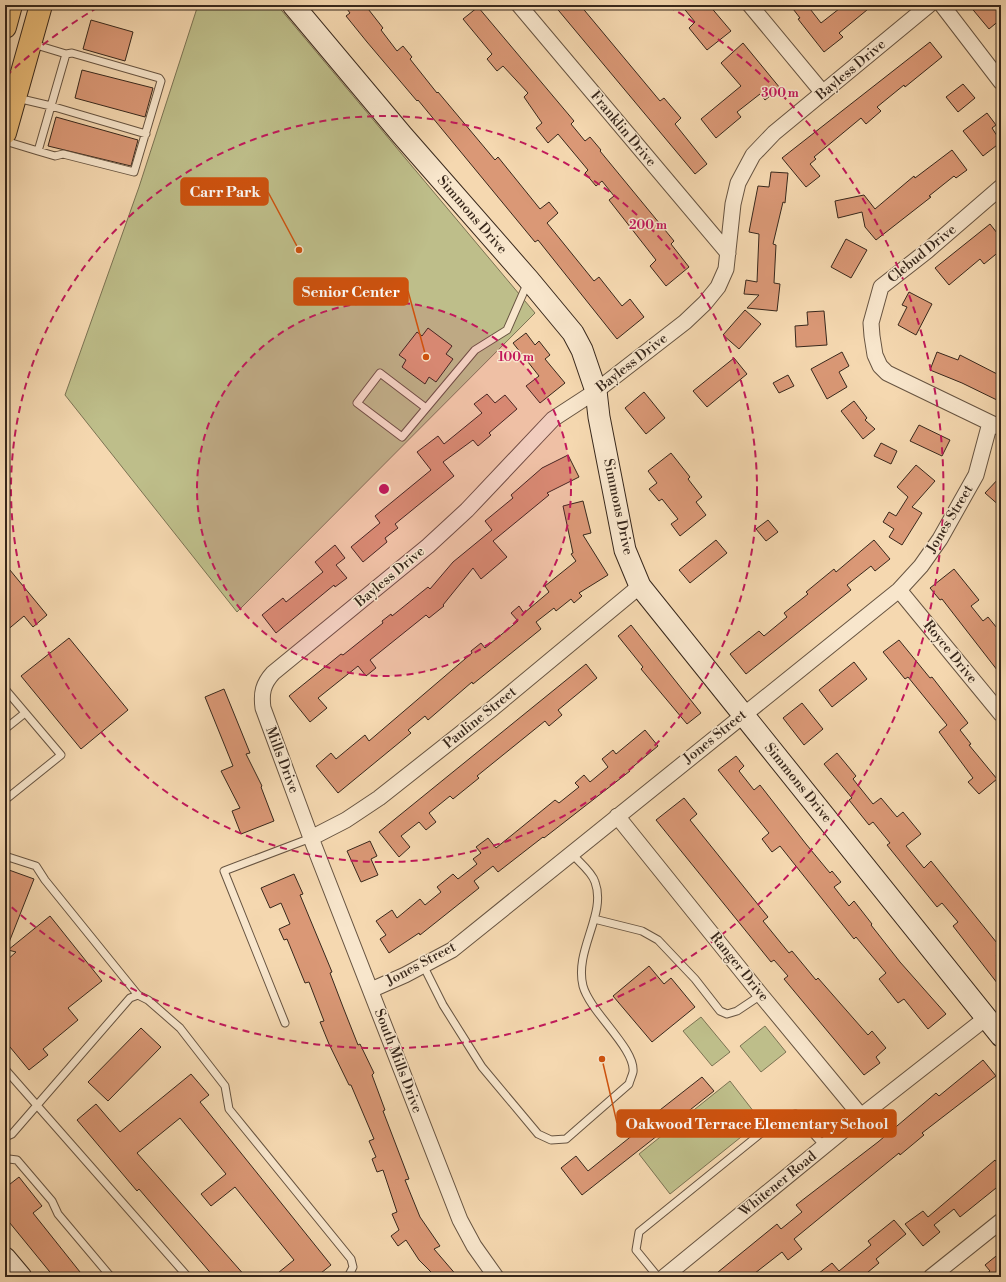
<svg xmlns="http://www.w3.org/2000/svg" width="1006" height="1282" font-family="'Libre Bodoni',serif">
<rect width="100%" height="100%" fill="#f5d8b0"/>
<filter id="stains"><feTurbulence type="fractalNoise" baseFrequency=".005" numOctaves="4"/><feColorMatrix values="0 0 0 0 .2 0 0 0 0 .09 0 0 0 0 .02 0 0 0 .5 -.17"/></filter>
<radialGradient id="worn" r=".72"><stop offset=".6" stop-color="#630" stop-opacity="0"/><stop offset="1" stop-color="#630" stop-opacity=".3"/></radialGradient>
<path fill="#bebe8a" stroke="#7b7353" d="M198,5H277L535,313L237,612L65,395L139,187Z
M701,1017L730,1052L712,1066L683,1031Z
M765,1026L786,1052L761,1072L740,1046Z
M730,1081L761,1121L670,1194L639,1154Z"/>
<path fill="#da9876" stroke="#38281c" d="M344,5H365L383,28L381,30L397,51L403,46L412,57L410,59L437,93L438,92L495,160L498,157L540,209L549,202L558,213L547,223L594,281L599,277L622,306L630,299L644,317L617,339L538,240L535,242L418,100L417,101L367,42L346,16L350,13Z
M554,5H580L660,101L664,98L681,118L675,124L707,164L695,174Z
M681,5H709L731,31L707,50L689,28L695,22Z
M790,5H807L821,23L844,5H873L839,33L843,37L824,52L798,19L800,18Z
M969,5H1001V19L989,29Z
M478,7L574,121L571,124L585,141L590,137L601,150L600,151L674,241L671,244L689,267L666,286L650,266L656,260L609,200L614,196L602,181L596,186L585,173L588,170L558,134L548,143L536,128L542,123L524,97L528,93L503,66L497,71L487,59L492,54L463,19Z
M91,20L133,32L125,61L83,49Z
M930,42L942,57L905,87L904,85L877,107L881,111L866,124L861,118L814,157L816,159L810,164L820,176L806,187L782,158Z
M743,43L780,88L765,100L760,94L737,112L741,117L716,138L701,119L741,86L721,63Z
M82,70L153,88L145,117L75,98Z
M963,84L975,98L958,112L946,97Z
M987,113L996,125L992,128L1001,142L983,156L963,131Z
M56,117L138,140L131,166L48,146Z
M952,150L967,170L956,178L954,176L929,196L931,197L876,240L865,227L862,212L838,218L835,201L864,195L875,209L914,176L915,178Z
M771,172L788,173L785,203L783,202L773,244L776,245L774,283L780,284L777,311L747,308L759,295L744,294L746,280L757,282L759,234L749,232L758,186L769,187Z
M990,224L1001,238V250L984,264L980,259L949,285L935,268Z
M846,239L867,250L851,278L831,267Z
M909,292L932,304L916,335L898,325L907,307L902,305Z
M745,310L761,324L739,349L723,335Z
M824,311L827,345L796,347L795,326L808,325L807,312Z
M428,328L452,346L446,354L453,359L436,382L429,377L425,384L402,367L406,360L399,355L417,332L422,336Z
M526,333L535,345L539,341L550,355L545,359L565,383L540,403L526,386L539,376L513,343Z
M842,352L849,366L839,372L847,387L827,399L811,369Z
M937,352L958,360L960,355L1001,376V402L962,383L930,370Z
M734,358L747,374L707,407L693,391Z
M788,375L794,386L779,393L773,383Z
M644,392L665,418L646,434L625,408Z
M487,394L495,403L505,395L517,409L489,433L491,435L478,446L473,440L443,462L454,476L395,524L398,528L385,538L387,542L363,562L351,547L380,523L375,516L431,470L417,452L438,436L444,444L482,413L474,404Z
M854,401L867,418L865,420L875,429L863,439L841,411Z
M919,425L950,440L942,456L910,441Z
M881,443L897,451L891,464L874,456Z
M671,453L690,477L688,479L702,497L696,502L706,515L680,536L671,524L678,519L662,499L659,501L649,489L657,483L648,471Z
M568,455L579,477L547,493L549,495L493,541L507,557L481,579L473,568L443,605L444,606L429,618L426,615L370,660L376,668L366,676L358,666L318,698L327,708L310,722L289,696L341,654L343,655L383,623L382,621L391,614L392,616L428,587L430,589L453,562L492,530L485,521L513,498L511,495L542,468Z
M916,465L935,481L912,507L922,513L902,545L889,537L894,529L883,522L889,512L896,516L908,497L897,487Z
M1001,476V507L985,493Z
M583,501L591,533L583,535L608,575L579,593L582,596L574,603L571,599L556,611L554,608L536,622L541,629L473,684L472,682L428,720L425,716L408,730L411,733L338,793L316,766L331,753L336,759L365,735L369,741L472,653L471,651L481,643L485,648L518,621L511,613L519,606L524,613L549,592L545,586L576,561L571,554L573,553L563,506Z
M768,520L778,532L766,541L756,529Z
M716,540L727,553L690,583L679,570Z
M874,540L890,559L875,571L871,566L847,585L851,590L746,674L730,654L759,631L764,636L787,617L784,613L808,594L806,592L834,569L836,572Z
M335,545L345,558L336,565L347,578L335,587L334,585L276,633L262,615L283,598L286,602L323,572L315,562Z
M5,564L47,615L33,627L24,616L5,632Z
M954,569L979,600L971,606L983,621L988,617L1001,633V675L942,599L940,600L930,588Z
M631,625L701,713L687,724L641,669L643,667L618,636Z
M69,638L128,710L81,749L21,676Z
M899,640L930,678L932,677L968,723L960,730L971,744L969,745L997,779L979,794L968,782L973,778L939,732L947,725L908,677L905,679L883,652Z
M854,662L867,679L832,707L819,690Z
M586,664L597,678L558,710L562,715L549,726L545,721L477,776L479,778L453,799L450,796L429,813L436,822L426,830L419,822L401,836L410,847L399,857L379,832Z
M224,689L250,753L246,754L262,786L261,787L274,821L241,834L232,811L240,808L221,771L233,766L205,697Z
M802,703L823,729L804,745L783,718Z
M645,730L658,746L629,770L630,771L544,838L543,837L498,872L493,866L474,881L479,888L420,935L419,933L389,953L380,939L386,935L376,921L392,910L397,918L420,899L425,905L441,892L437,887L453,874L458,879L477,864L473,859L481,853L476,847L488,838L496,848L555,800L559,803L579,787L575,783L584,775L590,782L608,767L602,759L613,750L616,754Z
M837,753L856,776L853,779L873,804L881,798L897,817L903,812L921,834L906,846L924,868L931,861L1001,948V951L996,955L1001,961V988L953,926L958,922L942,903L937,907L887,845L890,843L873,822L869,825L849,800L852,798L824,764Z
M736,756L744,766L739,771L754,790L760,785L806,844L830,873L832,871L841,882L834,887L849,906L854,901L872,924L871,925L900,962L946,1014L928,1029L904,999L898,1003L879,979L886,973L856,937L854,939L780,846L772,852L762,839L769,833L718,770Z
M684,798L697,814L690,820L768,917L763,921L789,953L792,951L816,980L818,978L868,1035L872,1031L886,1048L876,1057L880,1063L864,1075L784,979L788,976L774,960L771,962L656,820Z
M370,841L377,856L371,859L378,875L361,882L347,851Z
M9,870L34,879L6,950L5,881Z
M294,874L303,894L300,895L332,972L330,973L343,1007L358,1045L360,1044L374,1073L372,1075L385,1110L383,1111L409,1179L405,1180L420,1217L440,1246L434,1249L458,1277H436L419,1260L406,1240L398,1246L391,1236L399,1230L392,1214L397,1212L383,1170L377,1172L372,1159L376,1157L369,1141L374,1139L351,1085H349L329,1044L320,1022L324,1021L309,982L305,983L287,939L284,940L279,929L290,924L281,903L270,908L261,888Z
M50,916L102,981L68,1008L78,1020L43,1049L48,1055L29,1070L5,1041V962L16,952L8,950Z
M649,966L664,984L671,978L695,1007L652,1042L613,996Z
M141,1028L161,1047L108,1101L88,1082Z
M983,1060L996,1076L922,1133L924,1135L900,1155L899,1153L794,1239L802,1249L788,1260L782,1252L750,1277H712L777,1224L781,1229L802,1212L796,1205L878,1142L936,1093L939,1096Z
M191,1074L209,1095L200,1102L331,1265L316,1277H273L294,1260L235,1187L211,1206L201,1194L226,1174L180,1118L137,1153L246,1277H214L139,1189L137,1191L77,1120L96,1104L120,1132Z
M702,1077L714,1091L582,1195L561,1168L576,1156L588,1171L639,1130L637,1128Z
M995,1160L1001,1168V1184L960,1217L954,1209L934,1225L940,1232L923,1246L905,1224L923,1211L928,1217Z
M19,1177L42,1206L33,1213L84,1277H54L5,1217V1188Z
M894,1220L906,1234L876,1259L879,1263L862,1277H814L832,1263L839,1271L871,1245L868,1241Z
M1001,1252V1277H982L990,1271L985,1265Z"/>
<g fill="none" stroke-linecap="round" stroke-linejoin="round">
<defs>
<path id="lane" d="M17,98L51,106L146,134
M5,141L38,151L66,54L33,44
M38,151L55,156L63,154L134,172L161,81L159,78L72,53L66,54
M426,408L380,373L357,403L402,437L475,350L507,330L528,282
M5,689L61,755L5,800
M5,729L25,713
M5,856L36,866L45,880L138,995
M594,919L642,931L658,940L695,979L720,1011L727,1014L737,1011L761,995
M423,965L443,1005L482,1067L538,1134L551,1140L566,1139L629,1084C630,1080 632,1076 633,1072C636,1049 590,1012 583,986C574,950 607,914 595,882C592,872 579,862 572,854
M285,1023L224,871L311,838
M5,1069L188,1277
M5,1137L12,1134L130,998L138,995L148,1000L180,1028L225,1086L229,1109L351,1259L353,1267L348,1277
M5,1162L9,1159L17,1160L52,1201L58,1214L111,1277
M658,1277L636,1250L639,1232L781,1117L796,1114L824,1146"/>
<path id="street" d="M519,5L728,253
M750,5L823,93
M942,5L1001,82
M1001,187L927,251L881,287L871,323L872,336L875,355L880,366L887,373L1001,428
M899,590L1001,714
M617,816L761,995L861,1116
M311,838L346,820L379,798L493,708L640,586
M371,990L405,975L452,950L899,590L921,566L940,539L976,475L990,423
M496,1277L474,1246L460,1220L311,838L263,708C261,693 263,684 273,673L428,546L467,510L553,419L596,391L685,322L705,303L718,287L726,269L733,204L738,183L753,155L774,133L929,5
M664,1277L861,1116L986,1018
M931,1277L1001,1221"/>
<path id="secondary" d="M293,5L402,135L529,280L573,333L582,350L596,391L599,417L625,550L640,586L1001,1036
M5,1258L21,1277"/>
<path id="primary" d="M5,27L11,5
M5,133L41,5"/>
</defs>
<use href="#lane" stroke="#675441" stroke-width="9"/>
<use href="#street" stroke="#675441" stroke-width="17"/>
<use href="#secondary" stroke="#38281c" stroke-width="23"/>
<use href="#primary" stroke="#38281c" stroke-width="24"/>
<use href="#lane" stroke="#f8e6cc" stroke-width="7"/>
<use href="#street" stroke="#f8e6cc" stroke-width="15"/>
<use href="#secondary" stroke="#f8e6cc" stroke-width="21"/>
<use href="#primary" stroke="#eabc78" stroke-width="22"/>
</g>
<circle cx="384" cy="489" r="187" fill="#c2185b" fill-opacity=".12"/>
<g fill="none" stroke="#c2185b" stroke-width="2" stroke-dasharray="7 5">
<circle cx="384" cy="489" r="187"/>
<circle cx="384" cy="489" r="373"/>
<path d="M6 76A560 560 0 0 1 100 6M668 6A560 560 0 1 1 6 902"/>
</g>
<g text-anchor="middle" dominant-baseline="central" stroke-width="3" stroke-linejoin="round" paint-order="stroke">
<g font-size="14" fill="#38281c" stroke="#f8e6cc">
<text transform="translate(851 70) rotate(-40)">Bayless Drive</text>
<text transform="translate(623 129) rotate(50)">Franklin Drive</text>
<text transform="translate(472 215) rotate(49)">Simmons Drive</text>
<text transform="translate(922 254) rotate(-39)">Clebud Drive</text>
<text transform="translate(632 363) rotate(-38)">Bayless Drive</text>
<text transform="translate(618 507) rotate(78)">Simmons Drive</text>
<text transform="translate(950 519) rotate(-59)">Jones Street</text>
<text transform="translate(390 577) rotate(-40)">Bayless Drive</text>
<text transform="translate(950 652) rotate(51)">Royce Drive</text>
<text transform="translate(480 718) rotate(-39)">Pauline Street</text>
<text transform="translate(715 737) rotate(-39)">Jones Street</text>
<text transform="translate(282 760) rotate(69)">Mills Drive</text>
<text transform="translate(798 783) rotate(51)">Simmons Drive</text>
<text transform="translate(421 964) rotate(-28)">Jones Street</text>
<text transform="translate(739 967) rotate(51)">Ranger Drive</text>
<text transform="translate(398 1061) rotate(69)">South Mills Drive</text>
<text transform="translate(778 1184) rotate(-39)">Whitener Road</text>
</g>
</g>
<circle cx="384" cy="489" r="6" fill="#c2185b" stroke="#f8e6cc" stroke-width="2"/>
<g font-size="12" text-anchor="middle" font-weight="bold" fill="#c2185b" stroke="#f8e6cc" stroke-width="3" stroke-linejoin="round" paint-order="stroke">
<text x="780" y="97">300 m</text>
<text x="648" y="229">200 m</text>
<text x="516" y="361">100 m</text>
</g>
<path fill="none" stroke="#ce520e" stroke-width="1.5" d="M299 250L268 192M426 357L408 291M602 1059L617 1123"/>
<g fill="#ce520e" stroke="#f8e6cc" stroke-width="1.5">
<circle cx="299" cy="250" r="4"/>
<circle cx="426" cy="357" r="4"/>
<circle cx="602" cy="1059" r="4"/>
</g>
<g fill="#ce520e" stroke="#ce520e" stroke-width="1.5">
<rect x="181" y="178" width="87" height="27" rx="4"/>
<rect x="294" y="278" width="114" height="27" rx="4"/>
<rect x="617" y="1110" width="279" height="27" rx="4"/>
</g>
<g font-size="15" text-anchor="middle" font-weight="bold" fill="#fff">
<text x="225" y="197">Carr Park</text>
<text x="351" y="297">Senior Center</text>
<text x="757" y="1129">Oakwood Terrace Elementary School</text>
</g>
<rect width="1006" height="1282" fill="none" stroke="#f5d8b0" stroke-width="20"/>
<rect x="6" y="6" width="994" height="1270" fill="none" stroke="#38281c" stroke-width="2"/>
<rect x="10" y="10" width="986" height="1262" fill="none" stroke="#38281c"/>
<rect width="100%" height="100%" filter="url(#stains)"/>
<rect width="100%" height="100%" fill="url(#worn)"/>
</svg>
